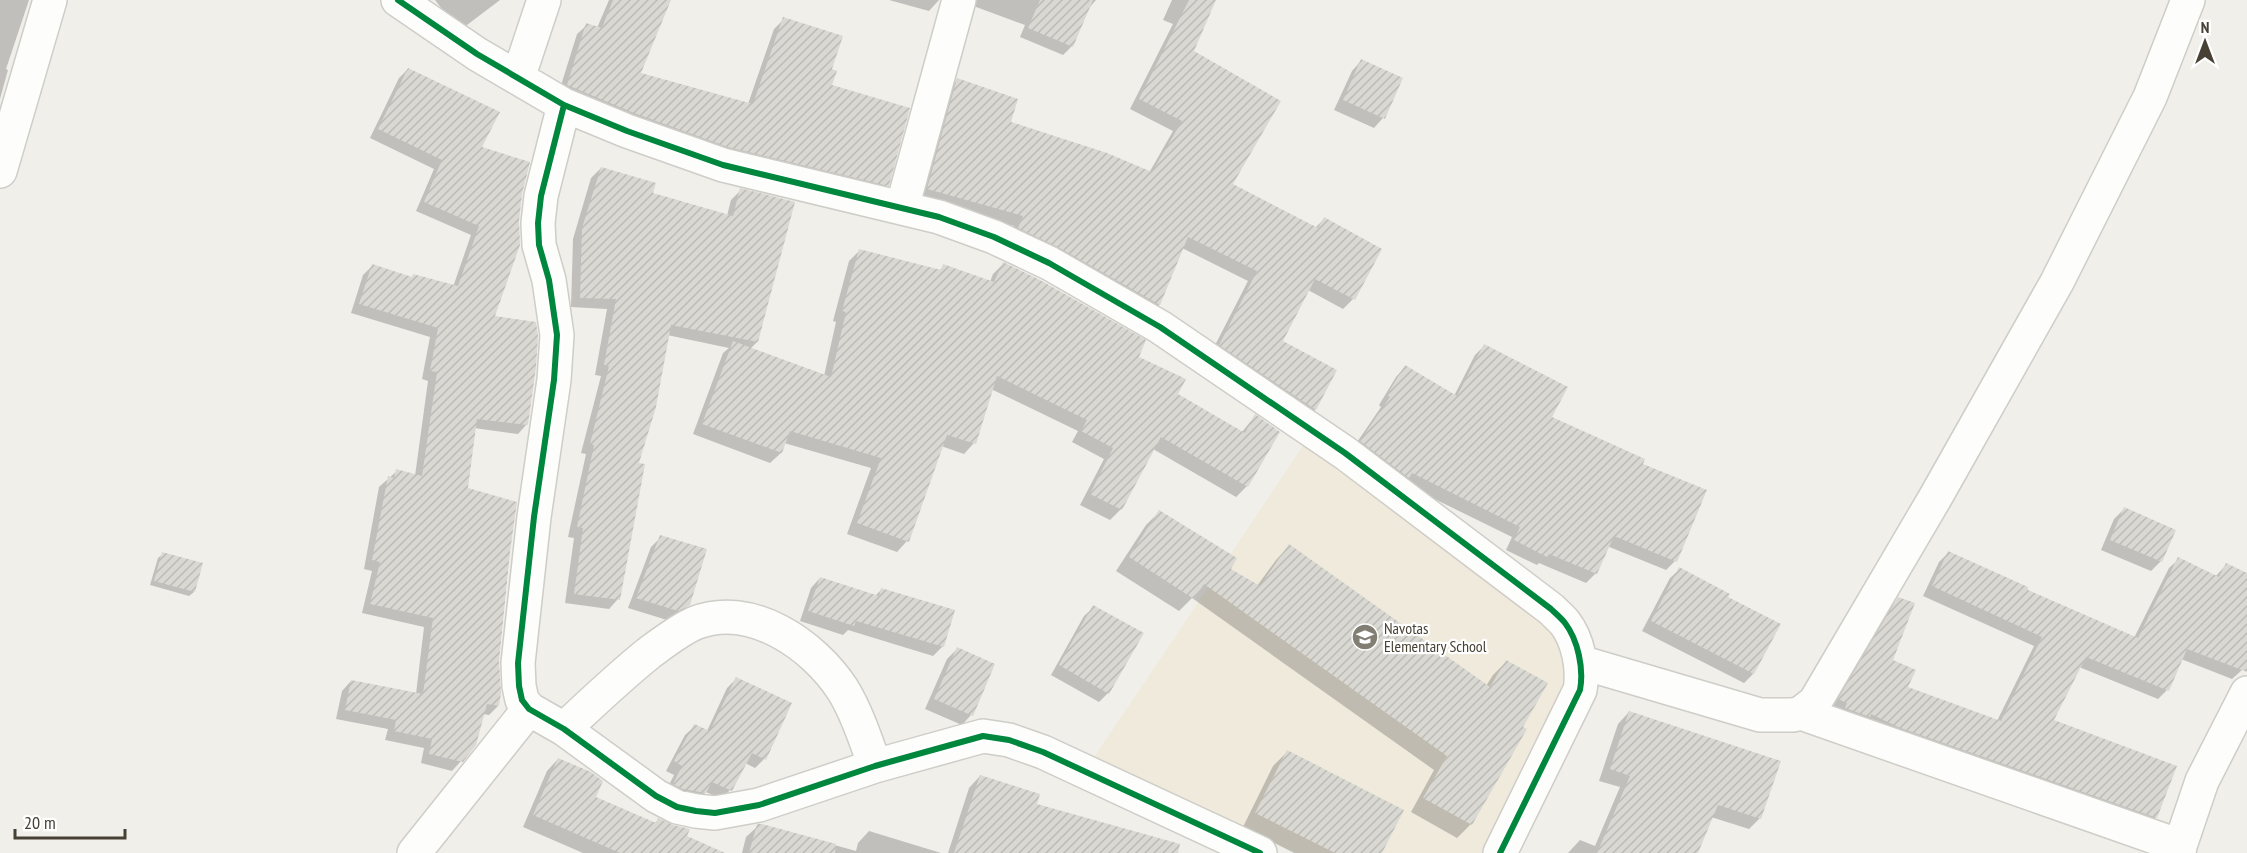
<svg xmlns="http://www.w3.org/2000/svg" width="2247" height="853" font-family="'PT Sans Narrow',sans-serif">
<defs>
<pattern id="building-hatch" width="6" height="6" patternUnits="userSpaceOnUse" patternTransform="scale(1.5)"><rect width="6" height="6" fill="#dad8d2"/><path d="M-1 1l2-2M0 6l6-6M5 7l2-2" fill="none" stroke="#bcbbb5"/></pattern>
</defs>
<rect width="100%" height="100%" fill="#f0efea"/>
<path fill="#efeadc" d="M1305,443L1538,610L1572,665L1486,853H1297L1093,759Z"/>
<path fill="#0003" d="M0,0H29L6,69L8,70L0,99Z
M435,0H500L459,31Z
M609,0H669L638,74L748,104L774,29L784,19L830,70V86L887,185L878,195L718,156L558,95L577,34L587,25L597,28Z
M889,0H939L929,11Z
M966,0H1096L1089,8L1072,46L1063,55L1020,37L1025,25L968,4Z
M1172,0H1215L1192,52L1231,184L1315,228L1324,219L1380,249L1353,299L1343,309L1308,290L1281,342L1335,371L1315,410L1305,419L1210,355L1248,281L1182,248L1159,305L1149,315L1009,238L1014,226L917,199L947,90L958,79L1009,123L1149,173L1173,131L1130,109L1173,24L1163,20Z
M1361,61L1383,118L1374,128L1334,110L1352,71Z
M408,69L480,148L493,318L527,424L518,434L474,428L467,490L508,552L498,661V706L489,715L483,714L461,761L452,771L421,763L424,748L385,740L388,729L336,719L342,691L351,681L416,694L424,627L362,613L372,571L364,569L379,487L397,471L415,476L428,381L422,379L430,337L351,313L363,275L372,266L411,278L453,287L471,235L416,211L434,169L370,138L399,78Z
M601,168L651,194L727,216L731,200L741,190L757,342L750,349L824,376L836,322L833,321L849,261L860,250L939,271L944,266L990,282L993,274L1003,264L1137,358L1176,395L1242,432L1255,416L1278,432L1247,486L1236,497L1153,449L1121,509L1110,520L1080,505L1104,459L1072,442L1078,431L991,389L974,443L964,454L941,446L907,541L897,552L847,534L871,468L784,443L781,453L770,463L693,434L723,353L729,348L667,335L637,464L618,599L609,609L565,603L574,538L568,537L586,454L581,453L601,376L595,375L607,309L571,307L573,239L591,178Z
M1484,346L1550,418L1641,464L1675,561L1666,570L1607,546L1596,573L1586,583L1539,563L1537,565L1506,550L1512,537L1402,483L1351,451L1381,407L1379,405L1396,377L1405,367L1454,396L1475,355Z
M2124,509L2161,561L2151,571L2101,550L2114,519Z
M1159,512L1229,569L1257,586L1276,560L1289,546L1486,686L1493,675L1506,662L1521,728L1525,730L1471,824L1457,838L1411,812L1434,770L1192,598L1179,611L1116,571L1146,525Z
M661,537L689,604L679,614L667,620L628,608L651,547Z
M1948,553L2026,590L2134,638L2169,568L2179,559L2215,577L2226,565L2247,575V657L2242,670L2232,679L2181,659L2167,690L2158,699L2079,667L2052,721L2156,817L2146,827L1830,709L1889,608L1899,599L1891,660L1906,688L1997,721L2034,646L1923,596L1939,562Z
M163,554L194,592L189,596L150,585L158,558Z
M1680,569L1726,597L1753,674L1744,683L1642,631L1670,578Z
M820,578L875,596L881,590L943,646L933,656L848,630L843,635L800,621L811,588Z
M1094,607L1108,693L1099,702L1051,675L1084,616Z
M957,649L971,715L962,725L925,709L947,659Z
M736,679L764,759L755,768L745,763L730,790L721,799L706,792L696,802L665,793L674,775L666,771L685,735L695,726L707,731L727,688Z
M1629,712L1760,818L1749,829L1711,817L1696,853H1568L1580,840L1595,846L1620,787L1599,781L1618,724Z
M1287,752L1380,853H1294L1243,827L1273,766Z
M558,759L594,798L654,824L658,820L681,853H583L523,827L547,771Z
M980,776L1035,805L1137,853H948L969,788Z
M762,825L856,851L858,843L869,831L941,853H742L746,837L758,826Z"/>
<path fill="url(#building-hatch)" d="M613,0H671L641,73L753,104L783,17L843,36L832,69L837,71L832,85L910,108L889,186L728,147L634,113L567,85L586,23L602,28Z
M1040,0H1093L1073,47L1028,28Z
M1189,0H1216L1194,51L1281,101L1233,184L1318,228L1324,217L1382,249L1355,300L1315,279L1283,341L1337,370L1316,410L1219,345L1257,271L1188,237L1160,305L1058,247L1018,228L1023,216L927,189L957,78L1018,99L1011,122L1107,153L1152,172L1182,121L1139,99Z
M1361,59L1403,78L1385,119L1343,100Z
M408,68L500,112L482,147L530,162L522,194L519,221L520,245L495,316L536,322L538,336L536,367L528,425L477,419L468,488L517,502L510,552L499,661L501,693L499,706L487,704L476,745L463,762L429,754L432,739L394,731L396,720L345,710L351,680L423,694L433,618L370,604L380,562L372,560L388,476L394,478L396,469L422,476L437,372L430,371L438,328L359,304L372,264L412,277L413,274L458,286L479,226L424,202L442,160L378,129Z
M601,167L656,183L653,193L733,216L740,188L795,202L758,342L671,325L656,407L639,463L645,464L620,600L574,594L583,528L577,527L594,445L590,444L609,366L604,365L616,299L580,298L582,228Z
M859,249L941,270L943,264L994,282L1003,262L1040,280L1146,340L1139,357L1186,379L1178,394L1245,433L1255,414L1280,432L1248,487L1161,437L1122,510L1090,494L1113,448L1081,431L1087,420L997,376L976,444L947,435L909,542L857,523L881,458L790,431L782,453L702,424L733,341L831,377L846,312L842,311Z
M1484,344L1568,387L1552,417L1645,459L1643,464L1707,490L1677,562L1614,536L1597,574L1549,554L1547,557L1514,540L1520,527L1412,473L1409,478L1360,441L1390,397L1387,395L1405,365L1457,396Z
M2124,507L2176,530L2162,562L2110,540Z
M1159,510L1237,558L1231,569L1260,586L1289,544L1490,687L1506,660L1548,683L1523,727L1527,729L1472,825L1423,798L1447,756L1204,584L1194,599L1129,557Z
M660,535L707,549L690,605L678,611L636,598Z
M1948,551L2028,587V590L2138,638L2178,557L2219,577L2226,563L2247,573V672L2187,649L2169,691L2086,657L2054,720L2177,766L2157,818L1898,727L1871,714L1870,717L1845,708L1847,703L1838,699L1898,597L1915,603L1893,660L1916,670L1908,687L2001,721L2042,637L1932,586Z
M162,552L203,563L195,592L154,581Z
M1679,567L1730,594L1728,597L1781,624L1754,674L1651,621Z
M820,577L879,596L881,588L955,610L944,647L856,621L854,626L808,611Z
M1093,605L1144,633L1109,694L1059,665Z
M957,647L995,664L973,716L934,699Z
M736,677L792,703L766,760L752,753L732,791L712,782L706,793L683,789L673,784L682,766L674,761L694,724L710,731Z
M1629,711L1781,761L1761,819L1718,805L1698,853H1597L1630,776L1610,769Z
M1287,750L1404,810L1382,853H1335L1255,813Z
M558,758L591,772L603,781L596,797L656,823L658,818L673,825L690,829L687,836L725,853H620L533,815Z
M980,775L1040,794L1037,804L1180,844L1178,853H954Z
M757,824H762L836,844L835,853H749Z"/>
<g fill="none" stroke-linecap="round" stroke-linejoin="round">
<defs>
<path id="minor" d="M398,0L477,54L564,105L627,131L723,165L939,217L994,237L1049,263L1160,327L1345,453L1551,609C1555,613 1561,618 1565,623C1578,640 1584,669 1580,690L1500,853
M518,78L544,0
M564,105L541,196L538,223L539,245L549,280L557,335L554,380L534,517L518,663L519,686L522,700L529,709L564,729L656,796L677,807L696,811L715,813L759,805L875,766L983,736L1009,740L1043,752L1260,853
M0,171L50,0
M902,208L959,0
M1580,662L1760,715H1793L1801,713L1815,702L1935,498L2057,282L2150,97L2188,0
M1801,713L2180,846L2179,853
M564,729C592,703 619,677 649,653C664,642 679,630 695,623C751,601 814,645 843,690C857,713 866,741 875,766
M2180,846L2202,781L2247,693
M414,853L529,709"/>
</defs>
<use href="#minor" stroke="#cecdc7" stroke-width="36"/>
<use href="#minor" stroke="#fdfdfc" stroke-width="33"/>
<defs>
<path id="cycleway" d="M398,0L477,54L564,105L627,131L723,165L939,217L994,237L1049,263L1160,327L1345,453L1551,609C1555,613 1561,618 1565,623C1578,640 1584,669 1580,690L1500,853
M564,105L541,196L538,223L539,245L549,280L557,335L554,380L534,517L518,663L519,686L522,700L529,709L564,729L656,796L677,807L696,811L715,813L759,805L875,766L983,736L1009,740L1043,752L1260,853"/>
</defs>
<use href="#cycleway" stroke="#fff" stroke-width="10"/>
<use href="#cycleway" stroke="#00873e" stroke-width="6"/>
</g>
<defs>
<symbol id="school-disc" viewBox="-11 -11 22 22"><circle r="9.5" fill="#827e74" stroke="#fff"/><path d="M0-5L7-2L0 1L-7-2ZM-4 1L0 2.5L4 1V4Q0 6-4 4Z" fill="#fff"/></symbol>
</defs>
<g fill-rule="evenodd">
<use href="#school-disc" x="1350" y="622" width="30" height="30"/>
</g>
<g text-anchor="middle" dominant-baseline="central" stroke-width="4.5" stroke-linejoin="round" paint-order="stroke">
<g font-size="16" fill="#474135" stroke="#fff" text-anchor="start">
<text x="1384" y="628">Navotas<tspan x="1384" dy="18">Elementary School</tspan></text>
</g>
</g>
<g transform="translate(2205 42)" stroke="#ffffff" stroke-width="4.5" paint-order="stroke">
<path d="M0-4.5L10 22L0 15L-10 22Z" fill="#474135"/>
<text y="-9" font-size="16" font-weight="bold" text-anchor="middle" fill="#474135">N</text>
</g>
<path d="M15 829v9h110v-9" fill="none" stroke="#474135" stroke-width="3"/>
<text x="24" y="829" font-size="18" fill="#474135" stroke="#ffffff" stroke-width="4.5" paint-order="stroke">20 m</text>
</svg>
